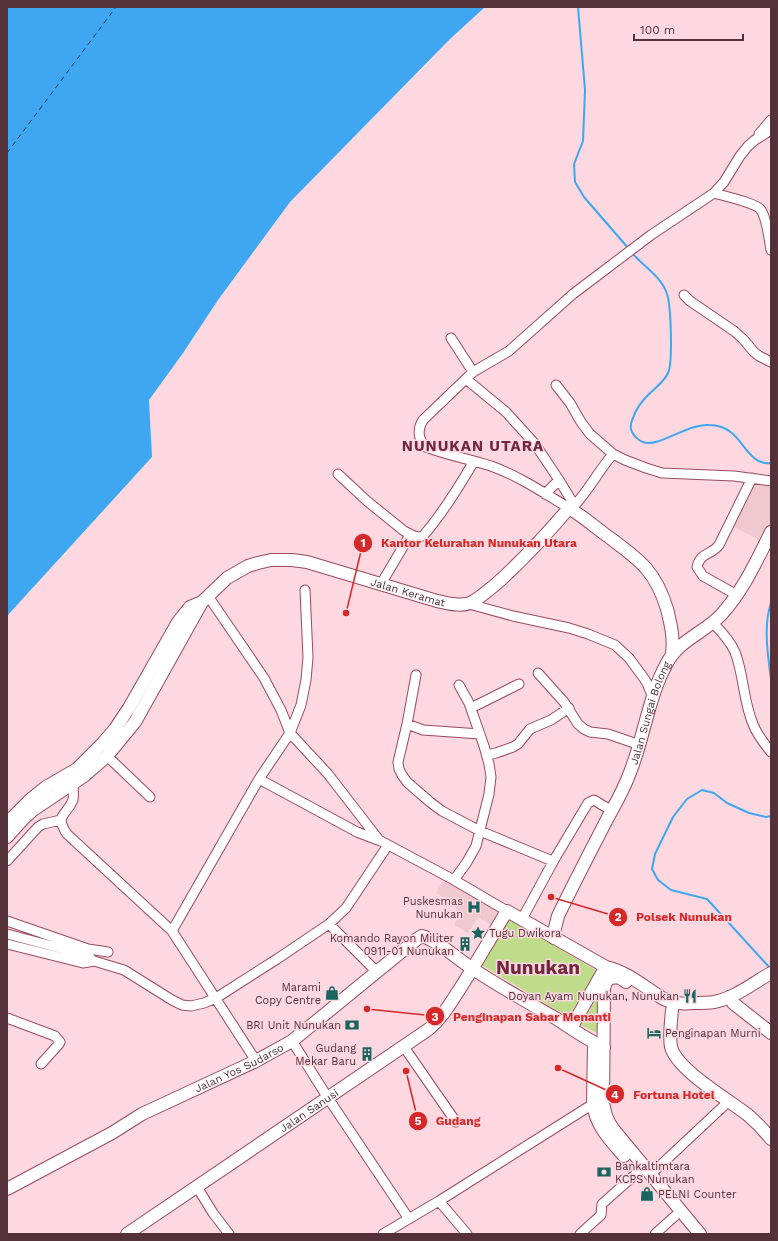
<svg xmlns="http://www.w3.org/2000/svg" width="778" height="1241" font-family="'Work Sans',sans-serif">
<rect width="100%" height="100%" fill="#fed8e0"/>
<path fill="#f0c8d0" d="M754,480L771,484V526L763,542L730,525Z
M444,879L498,910L491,925L478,917L468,933L454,925L458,917L455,905L436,893Z"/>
<path fill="#bfdc8b" d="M508,918L597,971L568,1017L480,964Z
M600,992L597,1033L581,1025Z"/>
<path fill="#3fa6f1" d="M7,7H485L450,39L290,202L218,300L183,353L149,400L152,457L7,616Z"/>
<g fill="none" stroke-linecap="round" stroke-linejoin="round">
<path stroke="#3fa6f1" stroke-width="2" d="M578,7L585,90L583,141L574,164L575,182L584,197L629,249
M632,253C643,266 662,277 667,294C671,306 673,363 668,373C664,382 655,388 648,395C641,402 636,409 633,418C631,422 630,428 632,432C634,436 639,441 643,442C659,448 688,423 709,425C717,425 726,428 732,433C744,443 752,466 771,463
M771,603C763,625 768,657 771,679
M770,968L707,899L671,890L658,880L652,869L655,854L673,817L687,799L702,790L714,793L727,803L749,813L766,817L771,816"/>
<path stroke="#123c5a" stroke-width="1" stroke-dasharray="5 4" stroke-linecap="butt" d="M7,153L116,7"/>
<defs>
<path id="street" d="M759,134L771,120
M714,193C724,196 756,203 761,210C767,219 769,239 771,250
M684,295L690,301L734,331L743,339L754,352L759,356L771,362
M451,338L473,372
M466,379L506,412L535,444L559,480L573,503L574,511
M556,385L570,403L581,422L590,434L613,454L625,460L646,468L662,473L734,476L771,481
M338,474L367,501L404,531L414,536L419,537L423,536C443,513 459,487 474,461
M545,494L559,480
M574,506C589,490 599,470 613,454
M569,508C544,493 519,476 491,466C469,459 447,455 426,447C418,440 417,429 423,420L473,372L509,351L573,294L651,235L714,193L724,182L740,156L748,146L755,140L771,130
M381,584L410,535
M737,595L703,576L697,567C700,552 712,555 719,545L752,478
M208,596L264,678L281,710L290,733L328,774L379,840L454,880L507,911
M469,604L513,616L569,628L588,634L615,645L629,658L643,677L647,683L653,698
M713,623C721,631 730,641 735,652C744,675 743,701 753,724C757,735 764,743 771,752
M538,673L564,702L578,724L584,729L590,732L608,734L640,745
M416,675L407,724L398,762L399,769L402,775L407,782L430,802L442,811L480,831L550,860H554L588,803L594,800L612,811
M471,708L519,684
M407,724L423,730L480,734
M487,755L496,753L513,747L518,744L530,729L551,720L569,708
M107,756L150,797
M259,779L357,832L378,840
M73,784C73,789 74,795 73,800C66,817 54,814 67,834L172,931L256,1061
M7,861L38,827L43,824L61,820
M454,880L467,862L476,846L489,794L491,777L489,764L484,746L469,703L459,685
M522,919L554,860
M7,921L88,949L108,952
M329,924L377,972
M172,931L259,779L290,733L301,705L306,680L308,657L305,590
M7,934L86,955L94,961L124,970L172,1000L182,1005L191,1006L204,1003L216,998L277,959L329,924L346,908L388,845
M7,944L83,963L94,961
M7,1018L55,1036L60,1042L59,1044L41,1064
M292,1041L328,1098L409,1219
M404,1047L456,1122
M650,1175L729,1101
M197,1187L213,1213L229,1234
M439,1201L467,1234
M383,1234L439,1201L593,1104
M580,1234L601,1215L602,1204L638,1172
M655,1234L675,1216"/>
<g id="secondary">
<path d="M7,823L31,799L46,787L77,769L102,744L115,729L129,708L178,622L190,607L202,602"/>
<path id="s1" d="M7,837L24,818L33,810L84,776L107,756L135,722L202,602L227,578L248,566L258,563L271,560H292L307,562L437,601C448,603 460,607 470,603C479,599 487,591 495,585C522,561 546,535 569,508C582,516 594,526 606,535C638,559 655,569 667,609C671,625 674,638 672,654"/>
<path id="s2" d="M554,938V932L558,916C572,887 587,858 602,829C611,811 622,794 629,775C644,739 648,697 667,663C678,641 705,632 721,615C743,591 757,560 771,532"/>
<path d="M626,982L619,977L610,978L606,982L604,988L603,1102C605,1114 607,1121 614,1130L700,1234"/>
<path d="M729,997L733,1003L771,1033"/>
<path d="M672,1010C671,1022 669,1035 671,1047C677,1070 729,1100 748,1115C756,1122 764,1130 771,1139"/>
<path d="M571,1028L604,970"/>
<path d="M594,1043L593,1104C596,1126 610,1140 624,1156"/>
<path id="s3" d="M7,1189L112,1133L142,1114L256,1061L292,1041L417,939L422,936C439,941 457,959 473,969C500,987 529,1003 557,1019C572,1029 587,1040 604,1047"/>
<path id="s4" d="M127,1234L429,1029C442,1018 450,1004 459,990C476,964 491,937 507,911L606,967C628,972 644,987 662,998C673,1004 683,1004 695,1003C701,1003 708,1003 714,1002C735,998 753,983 771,973"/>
</g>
</defs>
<use href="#street" stroke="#994a5f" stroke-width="11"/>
<use href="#secondary" stroke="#994a5f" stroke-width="14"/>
<use href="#street" stroke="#fff" stroke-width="9"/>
<use href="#secondary" stroke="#fff" stroke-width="12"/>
</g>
<defs>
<symbol id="hospital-bare" viewBox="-9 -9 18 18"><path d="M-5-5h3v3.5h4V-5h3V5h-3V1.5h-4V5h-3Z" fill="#1a655d" stroke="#fed8e0" stroke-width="2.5" paint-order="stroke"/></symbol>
<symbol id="sight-bare" viewBox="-9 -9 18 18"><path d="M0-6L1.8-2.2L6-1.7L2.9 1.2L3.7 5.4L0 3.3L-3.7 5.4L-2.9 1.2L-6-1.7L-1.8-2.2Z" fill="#1a655d" stroke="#fed8e0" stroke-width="2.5" paint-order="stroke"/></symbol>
<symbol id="building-bare" viewBox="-9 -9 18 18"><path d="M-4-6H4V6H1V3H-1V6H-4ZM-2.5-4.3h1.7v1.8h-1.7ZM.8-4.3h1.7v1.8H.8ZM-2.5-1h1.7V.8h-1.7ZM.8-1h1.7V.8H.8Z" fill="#1a655d" stroke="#fed8e0" stroke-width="2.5" paint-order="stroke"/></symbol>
<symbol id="shop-bare" viewBox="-9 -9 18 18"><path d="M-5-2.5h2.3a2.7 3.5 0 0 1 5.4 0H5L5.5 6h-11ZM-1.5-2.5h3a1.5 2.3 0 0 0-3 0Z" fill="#1a655d" stroke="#fed8e0" stroke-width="2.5" paint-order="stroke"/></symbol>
<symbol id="restaurant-bare" viewBox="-9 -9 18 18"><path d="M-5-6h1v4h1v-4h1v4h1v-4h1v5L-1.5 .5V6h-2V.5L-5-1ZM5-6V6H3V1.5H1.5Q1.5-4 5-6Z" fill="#1a655d" stroke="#fed8e0" stroke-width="2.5" paint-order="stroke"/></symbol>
<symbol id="bank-bare" viewBox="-9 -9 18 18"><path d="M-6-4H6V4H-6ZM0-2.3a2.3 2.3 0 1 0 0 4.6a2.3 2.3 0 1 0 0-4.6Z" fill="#1a655d" stroke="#fed8e0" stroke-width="2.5" paint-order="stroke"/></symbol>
<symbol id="hotel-bare" viewBox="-9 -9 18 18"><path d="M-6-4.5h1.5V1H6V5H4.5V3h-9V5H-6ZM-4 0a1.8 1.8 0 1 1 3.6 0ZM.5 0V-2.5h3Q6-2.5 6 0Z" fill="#1a655d" stroke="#fed8e0" stroke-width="2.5" paint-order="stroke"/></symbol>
</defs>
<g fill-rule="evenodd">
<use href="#hospital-bare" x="464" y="897" width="20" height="20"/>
<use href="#sight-bare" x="468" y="923" width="20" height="20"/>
<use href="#building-bare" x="455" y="934" width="20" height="20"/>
<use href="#shop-bare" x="322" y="983" width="20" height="20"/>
<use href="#restaurant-bare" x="680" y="986" width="20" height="20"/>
<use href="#bank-bare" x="342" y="1015" width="20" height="20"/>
<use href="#hotel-bare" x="644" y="1023" width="20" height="20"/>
<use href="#building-bare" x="357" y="1044" width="20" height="20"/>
<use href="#bank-bare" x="594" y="1162" width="20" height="20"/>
<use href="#shop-bare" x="637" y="1184" width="20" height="20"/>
</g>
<g text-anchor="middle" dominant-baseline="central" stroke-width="3" stroke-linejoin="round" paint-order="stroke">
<g font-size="11" fill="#543039" stroke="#fed8e0">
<text stroke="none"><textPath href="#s1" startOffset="535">Jalan Keramat</textPath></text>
<text stroke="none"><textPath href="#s2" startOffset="246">Jalan Sungai Bolong</textPath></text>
<text stroke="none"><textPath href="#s3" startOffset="262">Jalan Yos Sudarso</textPath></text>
<text stroke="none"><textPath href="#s4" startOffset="220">Jalan Sanusi</textPath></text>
</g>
<g font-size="11" fill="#543039" stroke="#fed8e0" text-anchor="end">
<text x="463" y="901">Puskesmas<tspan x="463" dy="13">Nunukan</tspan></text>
<text x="489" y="933" text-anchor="start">Tugu Dwikora</text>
<text x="454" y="938">Komando Rayon Militer<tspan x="454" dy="13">0911-01 Nunukan</tspan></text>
<text x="321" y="987">Marami<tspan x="321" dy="13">Copy Centre</tspan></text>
<text x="679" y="996">Doyan Ayam Nunukan, Nunukan</text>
<text x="341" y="1025">BRI Unit Nunukan</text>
<text x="665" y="1033" text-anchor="start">Penginapan Murni</text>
<text x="356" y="1048">Gudang<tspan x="356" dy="13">Mekar Baru</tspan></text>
<text x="615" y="1166" text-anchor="start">Bankaltimtara<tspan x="615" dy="13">KCPS Nunukan</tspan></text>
<text x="658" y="1194" text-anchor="start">PELNI Counter</text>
</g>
<g font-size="15" font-weight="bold" letter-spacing="1" fill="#73273e" stroke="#fed8e0">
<text x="473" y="446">NUNUKAN UTARA</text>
</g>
<g font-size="19" font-weight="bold" fill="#73273e" stroke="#fed8e0">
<text x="538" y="967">Nunukan</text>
</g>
</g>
<path fill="none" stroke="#d62828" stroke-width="1.5" d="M346 613L363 543M551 897L618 917M367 1009L435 1016M558 1068L615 1094M406 1071L418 1121"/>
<g fill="#d62828" stroke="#fed8e0" stroke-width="1.5">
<circle cx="346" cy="613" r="4"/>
<circle cx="551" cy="897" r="4"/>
<circle cx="367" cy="1009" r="4"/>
<circle cx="558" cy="1068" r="4"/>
<circle cx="406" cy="1071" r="4"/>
<circle cx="363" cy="543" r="10"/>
<circle cx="618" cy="917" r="10"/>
<circle cx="435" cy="1016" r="10"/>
<circle cx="615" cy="1094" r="10"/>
<circle cx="418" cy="1121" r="10"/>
</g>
<g font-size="12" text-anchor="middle" font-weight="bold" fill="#fff">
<text x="363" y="547">1</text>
<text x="618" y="921">2</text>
<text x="435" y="1021">3</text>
<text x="615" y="1099">4</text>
<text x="418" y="1125">5</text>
</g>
<g font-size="12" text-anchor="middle" font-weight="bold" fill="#d62828" stroke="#fed8e0" stroke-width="3" stroke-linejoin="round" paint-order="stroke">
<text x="479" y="547">Kantor Kelurahan Nunukan Utara</text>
<text x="684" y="921">Polsek Nunukan</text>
<text x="532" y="1021">Penginapan Sabar Menanti</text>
<text x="674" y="1099">Fortuna Hotel</text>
<text x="458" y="1125">Gudang</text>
</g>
<rect width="778" height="1241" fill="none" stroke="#543039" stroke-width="16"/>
<path d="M634 34v6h109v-6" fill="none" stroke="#543039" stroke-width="2"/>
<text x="640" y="34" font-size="12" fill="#543039" stroke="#fed8e0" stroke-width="3" paint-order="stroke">100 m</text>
</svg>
